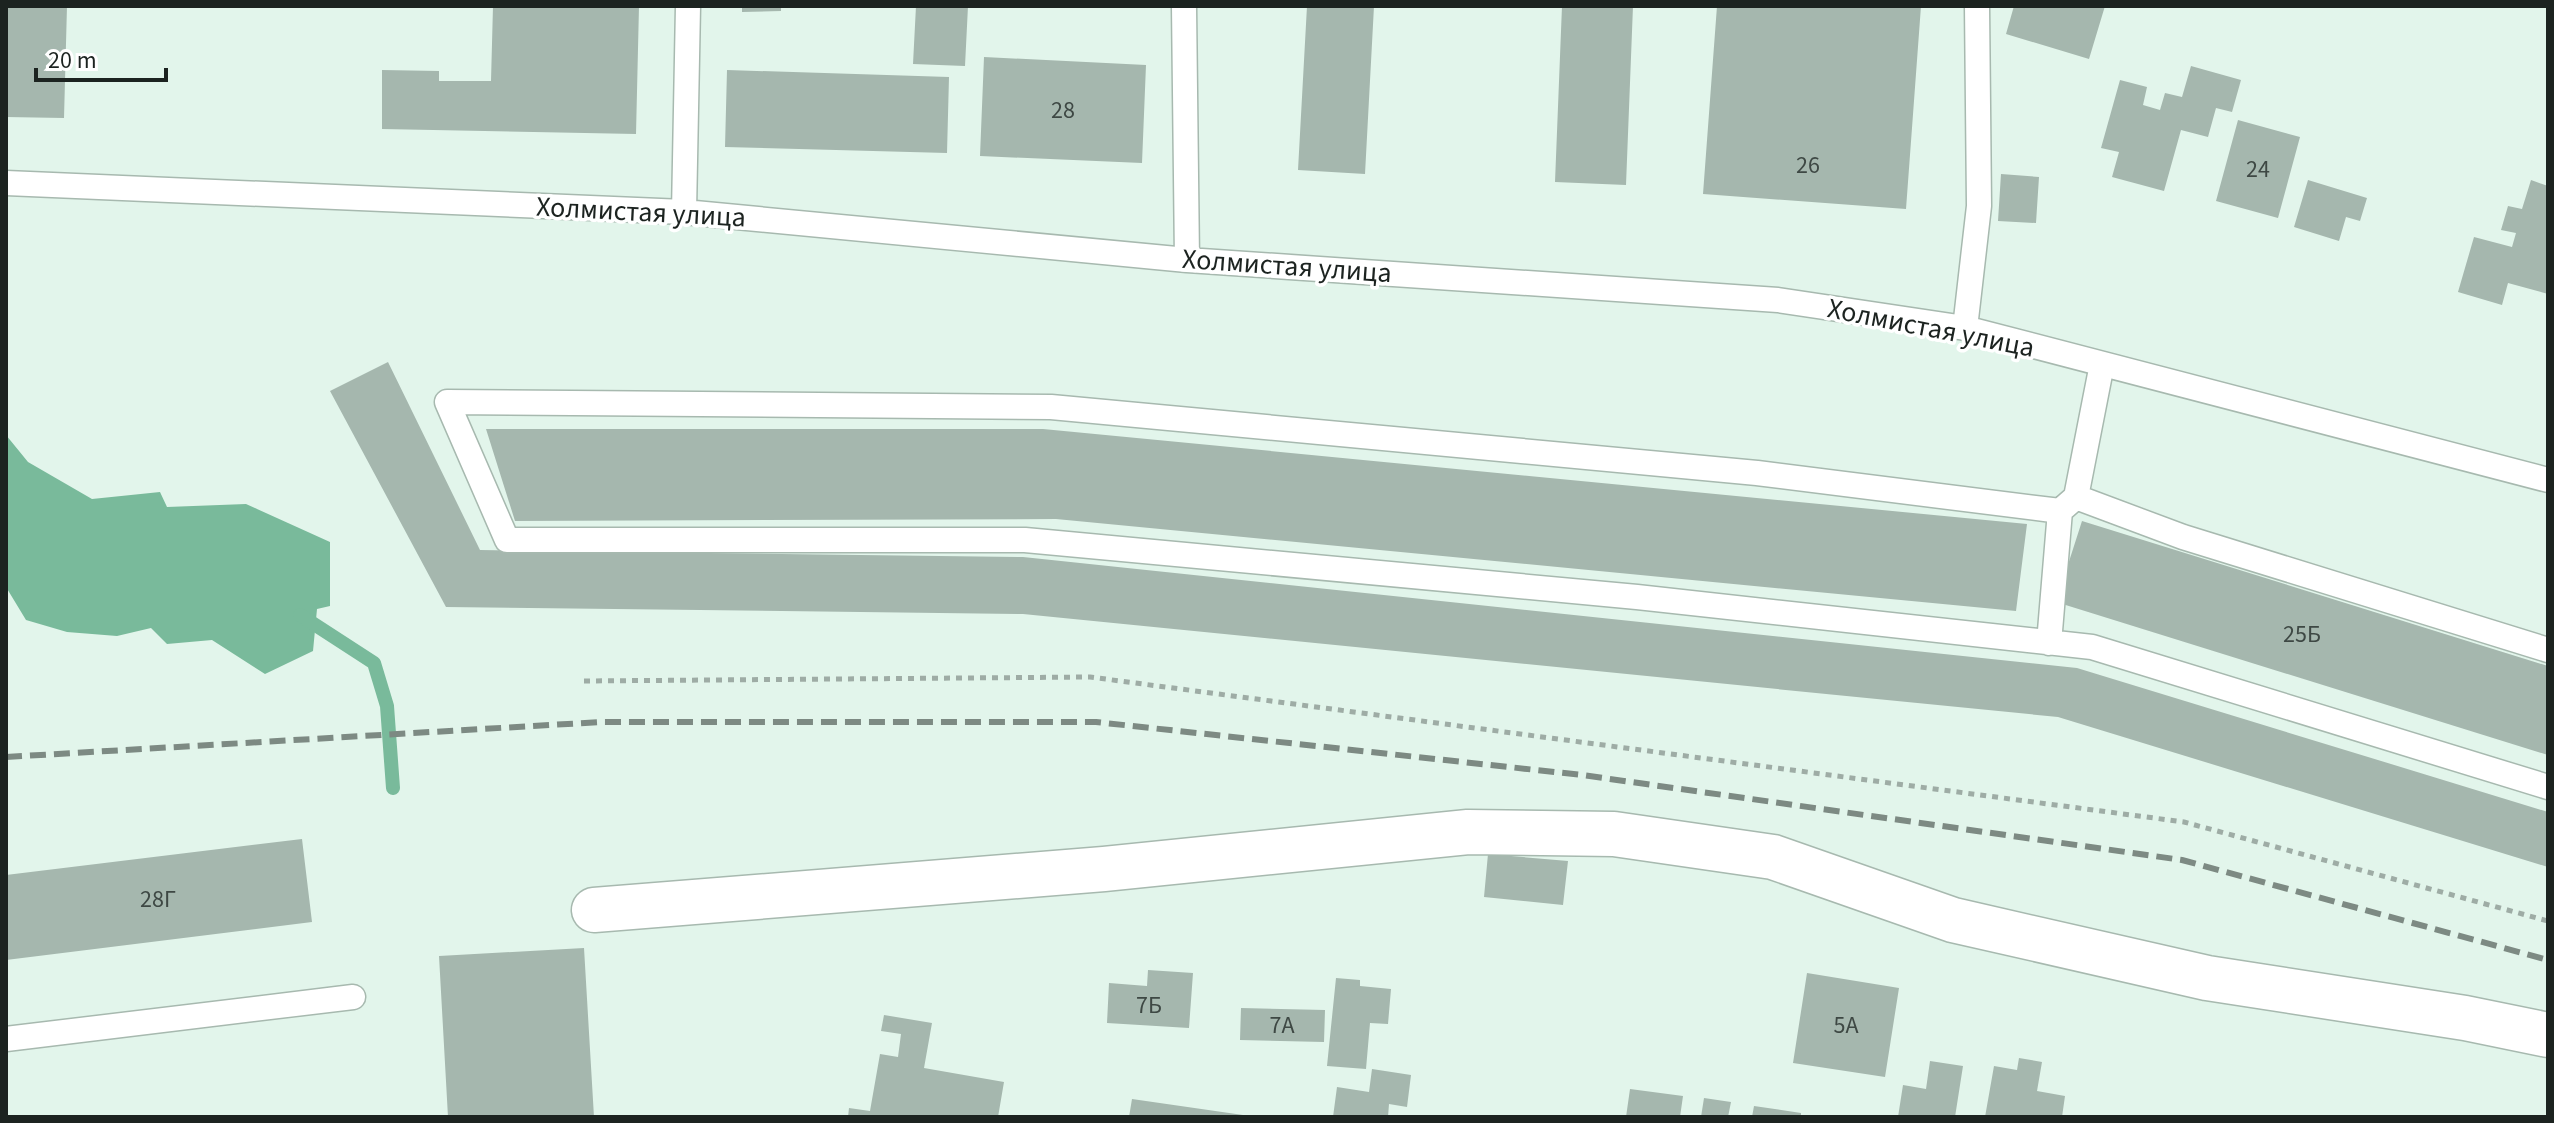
<svg xmlns="http://www.w3.org/2000/svg" width="2554" height="1123" font-family="'Source Sans 3',sans-serif">
<rect width="100%" height="100%" fill="#e2f5eb"/>
<path fill="#79ba9b" d="M6,435L28,462L92,499L160,492L167,507L246,504L330,542V606L317,609L313,651L265,674L212,640L167,644L151,628L117,636L67,632L26,620L6,587Z"/>
<g fill="none" stroke-linecap="round" stroke-linejoin="round">
<path stroke="#79ba9b" stroke-width="14" d="M300,615L374,663L387,706L393,788"/>
</g>
<path fill="#a5b7ae" d="M6,6H67L64,118L6,117Z
M493,6H639L636,134L382,129V70L439,71V81H491Z
M742,6H781V11L742,12Z
M916,6H968L965,66L913,64Z
M1307,6H1374L1365,174L1298,170Z
M1562,6H1633L1626,185L1555,182Z
M1717,6H1921L1906,209L1703,194Z
M2014,6H2105L2089,59L2006,34Z
M984,57L1146,65L1142,163L980,156Z
M2191,66L2241,80L2232,112L2216,108L2208,137L2181,130L2164,191L2112,177L2119,152L2101,148L2120,80L2147,87L2143,105L2160,110L2165,93L2182,97Z
M727,70L949,77L947,153L725,147Z
M2238,120L2300,137L2278,218L2216,201Z
M2001,174L2039,177L2036,223L1998,221Z
M2308,180L2367,198L2360,221L2346,217L2339,241L2294,227Z
M2531,180L2548,186V294L2508,283L2502,305L2458,292L2474,237L2512,247L2516,233L2501,230L2508,206L2522,209Z
M388,362L480,550L1023,557L2077,668L2548,812V867L2058,717L1023,614L446,607L330,391Z
M486,429H1043L2027,524L2016,611L1056,519L515,521Z
M2082,521L2548,666V755L2056,602Z
M302,839L312,922L6,960V875Z
M1488,854L1568,861L1563,905L1484,897Z
M584,948L594,1117H448L439,956Z
M1148,970L1193,973L1189,1028L1107,1023L1109,983L1147,986Z
M1807,973L1899,988L1885,1077L1793,1063Z
M1336,978L1360,980V986L1391,989L1388,1024L1370,1023L1366,1069L1327,1066Z
M1241,1008L1325,1010L1324,1042L1240,1040Z
M884,1015L932,1023L924,1068L1004,1082L998,1117H848L849,1108L870,1111L880,1054L898,1057L901,1034L881,1031Z
M2019,1058L2042,1062L2037,1091L2065,1096L2062,1117H1985L1994,1066L2017,1070Z
M1930,1061L1963,1066L1955,1117H1898L1903,1085L1926,1089Z
M1372,1069L1411,1075L1407,1107L1389,1104L1388,1117H1333L1337,1087L1369,1092Z
M1630,1089L1683,1096L1680,1117H1626Z
M1704,1098L1731,1102L1728,1117H1701Z
M1132,1099L1243,1115V1117H1129Z
M1754,1106L1801,1113V1117H1752Z"/>
<g fill="none" stroke-linecap="round" stroke-linejoin="round">
<defs>
<path id="service" d="M1184,6L1187,260
M6,183L684,212L1187,260L1778,300L1965,328L2548,480
M684,212L688,6
M1965,328L1979,206L1977,6
M2076,497L2183,537L2548,650
M2060,511L1757,473L1051,407L447,402L507,540H1025L1637,597L2092,647L2548,787
M2049,643L2060,511L2076,497L2102,364
M6,1039L353,997"/>
<path id="minor" d="M594,910L1104,869L1468,832L1614,834L1773,857L1953,920L2207,978L2465,1018L2548,1035"/>
</defs>
<use href="#service" stroke="#a7b9af" stroke-width="27"/>
<use href="#minor" stroke="#a7b9af" stroke-width="47"/>
<path stroke="#9eaca5" stroke-width="5" stroke-dasharray="6 6" stroke-linecap="butt" d="M584,681L1090,677L2184,822L2548,921"/>
<use href="#service" stroke="#fff" stroke-width="24"/>
<use href="#minor" stroke="#fff" stroke-width="44"/>
<path stroke="#7d8a83" stroke-width="6" stroke-dasharray="16 8" stroke-linecap="butt" d="M6,757L601,722H1096L1582,775L2182,860L2548,960"/>
</g>
<g text-anchor="middle" dominant-baseline="central" stroke-width="7" stroke-linejoin="round" paint-order="stroke">
<g font-size="24" fill="#3e4844">
<text x="1063" y="110">28</text>
<text x="1808" y="165">26</text>
<text x="2258" y="169">24</text>
<text x="2302" y="634">25Б</text>
<text x="158" y="899">28Г</text>
<text x="1149" y="1005">7Б</text>
<text x="1282" y="1025">7А</text>
<text x="1846" y="1025">5А</text>
</g>
<g font-size="28" fill="#1c2320" stroke="#fff">
<text transform="translate(641 212) rotate(3)">Холмистая улица</text>
<text transform="translate(1287 266) rotate(4)">Холмистая улица</text>
<text transform="translate(1931 328) rotate(11)">Холмистая улица</text>
</g>
</g>
<rect width="2554" height="1123" fill="none" stroke="#1c2320" stroke-width="16"/>
<path d="M36 68v12h130v-12" fill="none" stroke="#1c2320" stroke-width="4"/>
<text x="48" y="68" font-size="24" fill="#1c2320" stroke="#ffffff" stroke-width="6" paint-order="stroke">20 m</text>
</svg>
